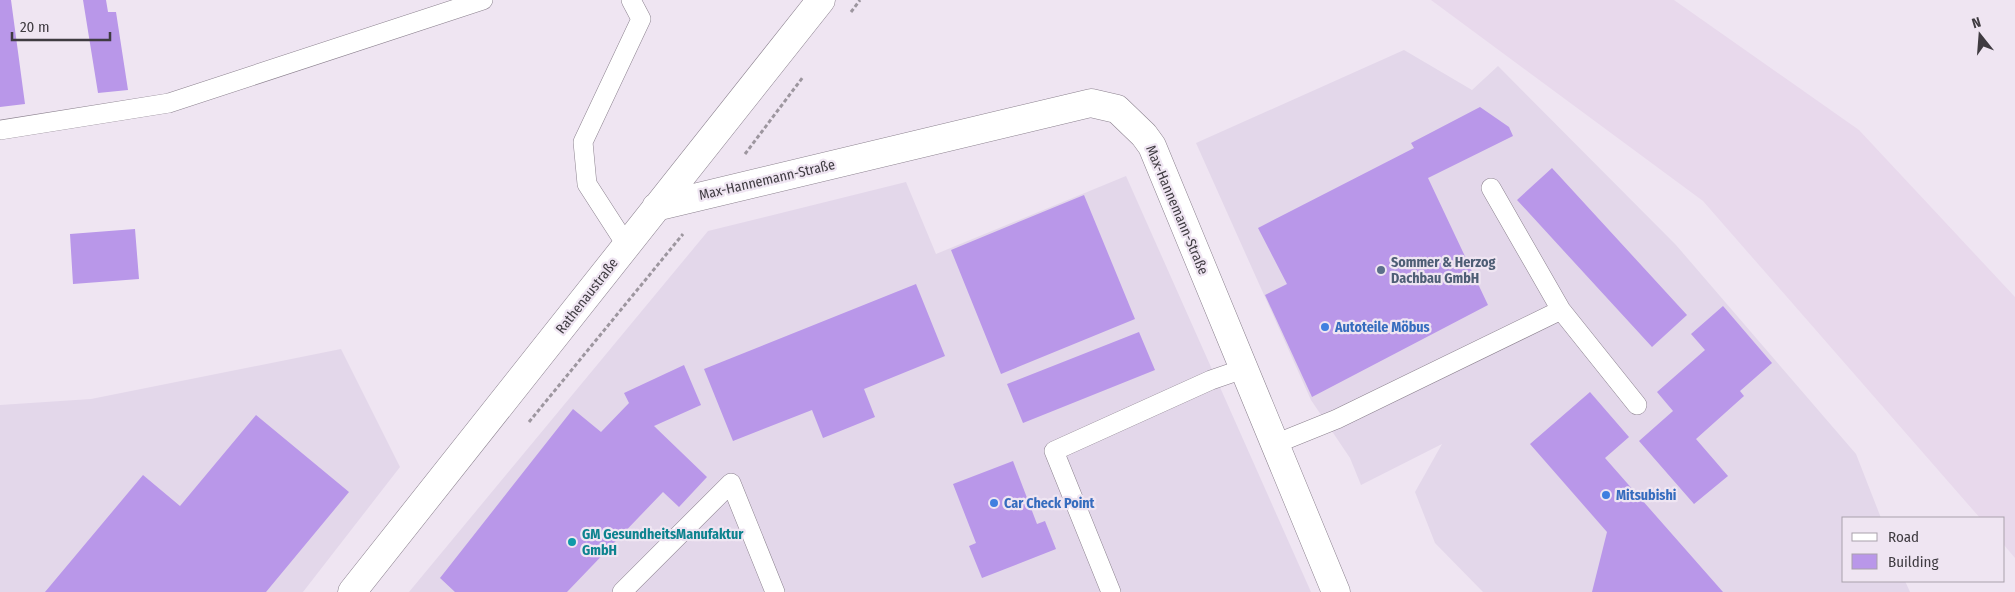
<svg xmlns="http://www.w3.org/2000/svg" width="2015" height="592" font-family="'Fira Sans Condensed',sans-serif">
<rect width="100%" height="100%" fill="#efe5f2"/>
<path fill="#e3d7ea" d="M1404,50L1472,90L1498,66L1676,245L1856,454L1881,518H1844V581H1905L1910,592H1483L1435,543L1415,492L1442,444L1361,485L1350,458L1311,400L1196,143Z
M1126,176L1311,592H409L708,231L906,182L936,254Z
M341,349L400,467L303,592H0V405L91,399Z"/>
<path fill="#e8d9ec" d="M1431,0H1674L1859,130L2015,297V558L2004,545V518H1980L1703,201Z"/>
<path fill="#b997e9" d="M0,0H11L25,104L0,107Z
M83,0H106L108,12H116L128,90L98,93Z
M1480,107L1509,127L1513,136L1428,178L1488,305L1312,397L1265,295L1287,284L1258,228L1414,148L1411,143Z
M1552,168L1687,315L1652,347L1517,200Z
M1084,195L1135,319L1001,374L951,250Z
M135,229L139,279L73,284L70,234Z
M916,284L945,356L864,389L875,417L823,438L812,410L733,441L704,369Z
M1723,306L1772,363L1740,391L1744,396L1696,439L1728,476L1694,504L1639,441L1673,411L1657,392L1705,350L1691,334Z
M1139,332L1155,370L1023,423L1007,384Z
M684,365L701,405L654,426L707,477L679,507L663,492L567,592H455L440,578L573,409L601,432L629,403L624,393Z
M1590,392L1629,437L1605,458L1723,592H1592L1607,532L1530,444Z
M256,415L349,492L266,592H45L143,475L180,506Z
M1013,461L1037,524L1045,521L1056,549L982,578L969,546L976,543L953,484Z"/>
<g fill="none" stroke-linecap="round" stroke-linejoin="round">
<defs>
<path id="lane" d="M0,130L169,103L483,0
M1491,188L1561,310L1637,405
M627,246L587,184L583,142L641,19L631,0
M1275,444L1337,419L1561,310
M622,592L731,483L775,592
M1111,592L1054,451L1211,380L1243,369"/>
<path id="street" d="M656,207L1091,103L1117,109L1144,135L1152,146L1336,592
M352,592L821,0"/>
</defs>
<use href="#lane" stroke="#8b818e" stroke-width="20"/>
<use href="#street" stroke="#8b818e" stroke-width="29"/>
<path stroke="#9d969f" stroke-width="3" stroke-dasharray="4 2.5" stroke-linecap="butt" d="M851,12L860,0
M745,154L803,77
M529,422L683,234"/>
<use href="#lane" stroke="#fff" stroke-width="19"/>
<use href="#street" stroke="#fff" stroke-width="28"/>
</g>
<circle fill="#5c6f8a" stroke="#efe5f2" stroke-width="2" cx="1381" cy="270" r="5"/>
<g fill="#3f7fe0" stroke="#efe5f2" stroke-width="2">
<circle cx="1325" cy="327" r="5"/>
<circle cx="1606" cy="495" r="5"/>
<circle cx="994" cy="503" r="5"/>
</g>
<circle fill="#0f9aa8" stroke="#efe5f2" stroke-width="2" cx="572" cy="542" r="5"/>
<g text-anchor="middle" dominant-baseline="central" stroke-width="4.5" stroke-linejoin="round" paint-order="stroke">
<g font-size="14" fill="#3f3b41" stroke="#efe5f2">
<text transform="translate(767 180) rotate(-13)">Max-Hannemann-Straße</text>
<text transform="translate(1177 210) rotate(67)">Max-Hannemann-Straße</text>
<text transform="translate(587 296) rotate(-52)">Rathenaustraße</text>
</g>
<g font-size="14" font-weight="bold" fill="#4e5e75" stroke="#efe5f2" text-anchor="start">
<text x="1391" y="262">Sommer &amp; Herzog<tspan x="1391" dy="16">Dachbau GmbH</tspan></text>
</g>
<g font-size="14" font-weight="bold" fill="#366cbe" stroke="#efe5f2" text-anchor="start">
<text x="1335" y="327">Autoteile Möbus</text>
<text x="1616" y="495">Mitsubishi</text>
<text x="1004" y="503">Car Check Point</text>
</g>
<g font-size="14" font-weight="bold" fill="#0d838f" stroke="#efe5f2" text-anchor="start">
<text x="582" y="534">GM GesundheitsManufaktur<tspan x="582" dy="16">GmbH</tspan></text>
</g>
</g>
<rect x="1842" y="517" width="162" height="65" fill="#efe5f2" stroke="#a9a1ab"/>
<rect x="1852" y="533" width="25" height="8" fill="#ffffff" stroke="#a9a1ab"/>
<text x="1888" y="542" font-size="15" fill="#3f3b41">Road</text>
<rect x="1852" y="554" width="25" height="15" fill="#b997e9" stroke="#a9a1ab"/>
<text x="1888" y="567" font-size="15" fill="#3f3b41">Building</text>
<g transform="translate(1980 35) rotate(343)" stroke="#efe5f2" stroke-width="4" paint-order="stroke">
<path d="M0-4L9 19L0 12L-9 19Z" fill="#3f3b41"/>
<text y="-8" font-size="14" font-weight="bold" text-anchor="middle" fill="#3f3b41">N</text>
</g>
<path d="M12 32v8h98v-8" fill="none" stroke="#3f3b41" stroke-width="2.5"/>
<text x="20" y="32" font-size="15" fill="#3f3b41" stroke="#efe5f2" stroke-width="4" paint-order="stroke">20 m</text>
</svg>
